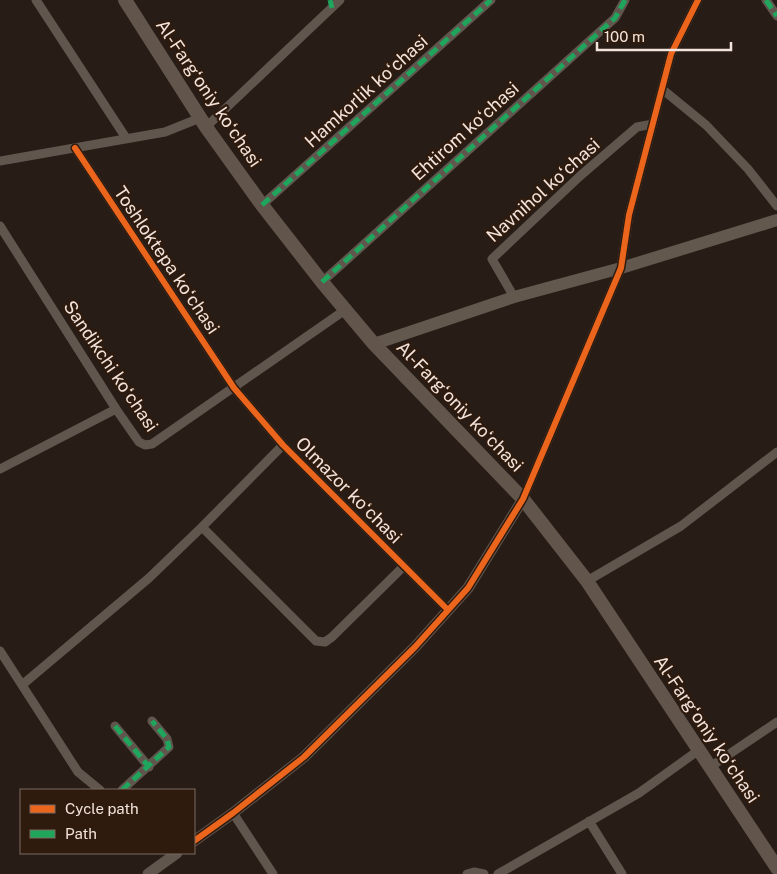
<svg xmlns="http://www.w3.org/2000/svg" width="777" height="874" font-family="'Public Sans',sans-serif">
<rect width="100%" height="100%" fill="#271c16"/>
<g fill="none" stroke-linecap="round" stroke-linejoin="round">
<path stroke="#60564e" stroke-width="9" d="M36,0L126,138
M766,0L777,16
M662,89L706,125L748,169L777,206
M206,127L340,0
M75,148L234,388L283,445L448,610
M0,161L165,132L200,118
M262,205L491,0
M0,226L116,409L139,442L145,445L152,444L345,310
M322,282L615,18L625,0
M514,297L492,259L580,176L637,127L653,124
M0,469L116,409
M523,499L621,268L629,215L671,54L698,0
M202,527L316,641L325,642L332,637L404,566
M587,581L681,526L777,452
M0,651L78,772L100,790
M22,685L149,578L202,527L283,445
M115,726L149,767
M710,767L777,722
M122,790L169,747L167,739L152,721
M233,813L273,874
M589,821L622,874
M467,874L474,872L484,874
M498,874L639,793L699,750"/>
<path stroke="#60564e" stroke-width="11" d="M194,841L233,813L304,757L415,647L468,588L523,499
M148,874L177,853"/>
<path stroke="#63584e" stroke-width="12" d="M374,344L514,297L621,268L777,220"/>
<path stroke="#62554c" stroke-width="14" d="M125,0L206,127L262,205L322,282L374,344L523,499L587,581L777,868"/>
<path stroke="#20a55d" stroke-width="5" stroke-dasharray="10 5" stroke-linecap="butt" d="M330,0L332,8
M766,0L777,16
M262,205L491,0
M322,282L615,18L625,0
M115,726L149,767
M122,790L169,747L167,739L152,721"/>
<defs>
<path id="cycleway" d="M75,148L234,388L283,445L448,610
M194,841L233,813L304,757L415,647L468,588L523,499L621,268L629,215L671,54L698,0"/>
</defs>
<use href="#cycleway" stroke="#2f1b0e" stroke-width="9"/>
<use href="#cycleway" stroke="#eb651d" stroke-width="6"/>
</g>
<g text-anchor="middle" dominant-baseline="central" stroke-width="4.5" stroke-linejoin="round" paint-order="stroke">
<g font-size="18" fill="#f2e4dc" stroke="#2f1b0e">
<text transform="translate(366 91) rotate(-42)">Hamkorlik koʻchasi</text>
<text transform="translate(209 93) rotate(56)">Al-Fargʻoniy koʻchasi</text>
<text transform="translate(465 131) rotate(-42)">Ehtirom koʻchasi</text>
<text transform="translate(543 190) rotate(-42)">Navnihol koʻchasi</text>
<text transform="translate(167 260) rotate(56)">Toshloktepa koʻchasi</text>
<text transform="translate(111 366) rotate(56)">Sandikchi koʻchasi</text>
<text transform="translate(460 406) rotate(46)">Al-Fargʻoniy koʻchasi</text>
<text transform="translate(349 490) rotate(45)">Olmazor koʻchasi</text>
<text transform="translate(707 729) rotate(56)">Al-Fargʻoniy koʻchasi</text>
</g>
</g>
<rect x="20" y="789" width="175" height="65" fill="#2f1b0e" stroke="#7d6b60"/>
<rect x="30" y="805" width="25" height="8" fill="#eb651d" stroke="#7d6b60"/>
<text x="65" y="814" font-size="15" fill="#f2e4dc">Cycle path</text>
<rect x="30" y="830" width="25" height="8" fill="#20a55d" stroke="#7d6b60"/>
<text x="65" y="839" font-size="15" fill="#f2e4dc">Path</text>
<path d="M597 42v8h134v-8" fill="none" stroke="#f2e4dc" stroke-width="2.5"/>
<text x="604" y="42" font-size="15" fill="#f2e4dc" stroke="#2f1b0e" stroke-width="4" paint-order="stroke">100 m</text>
</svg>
